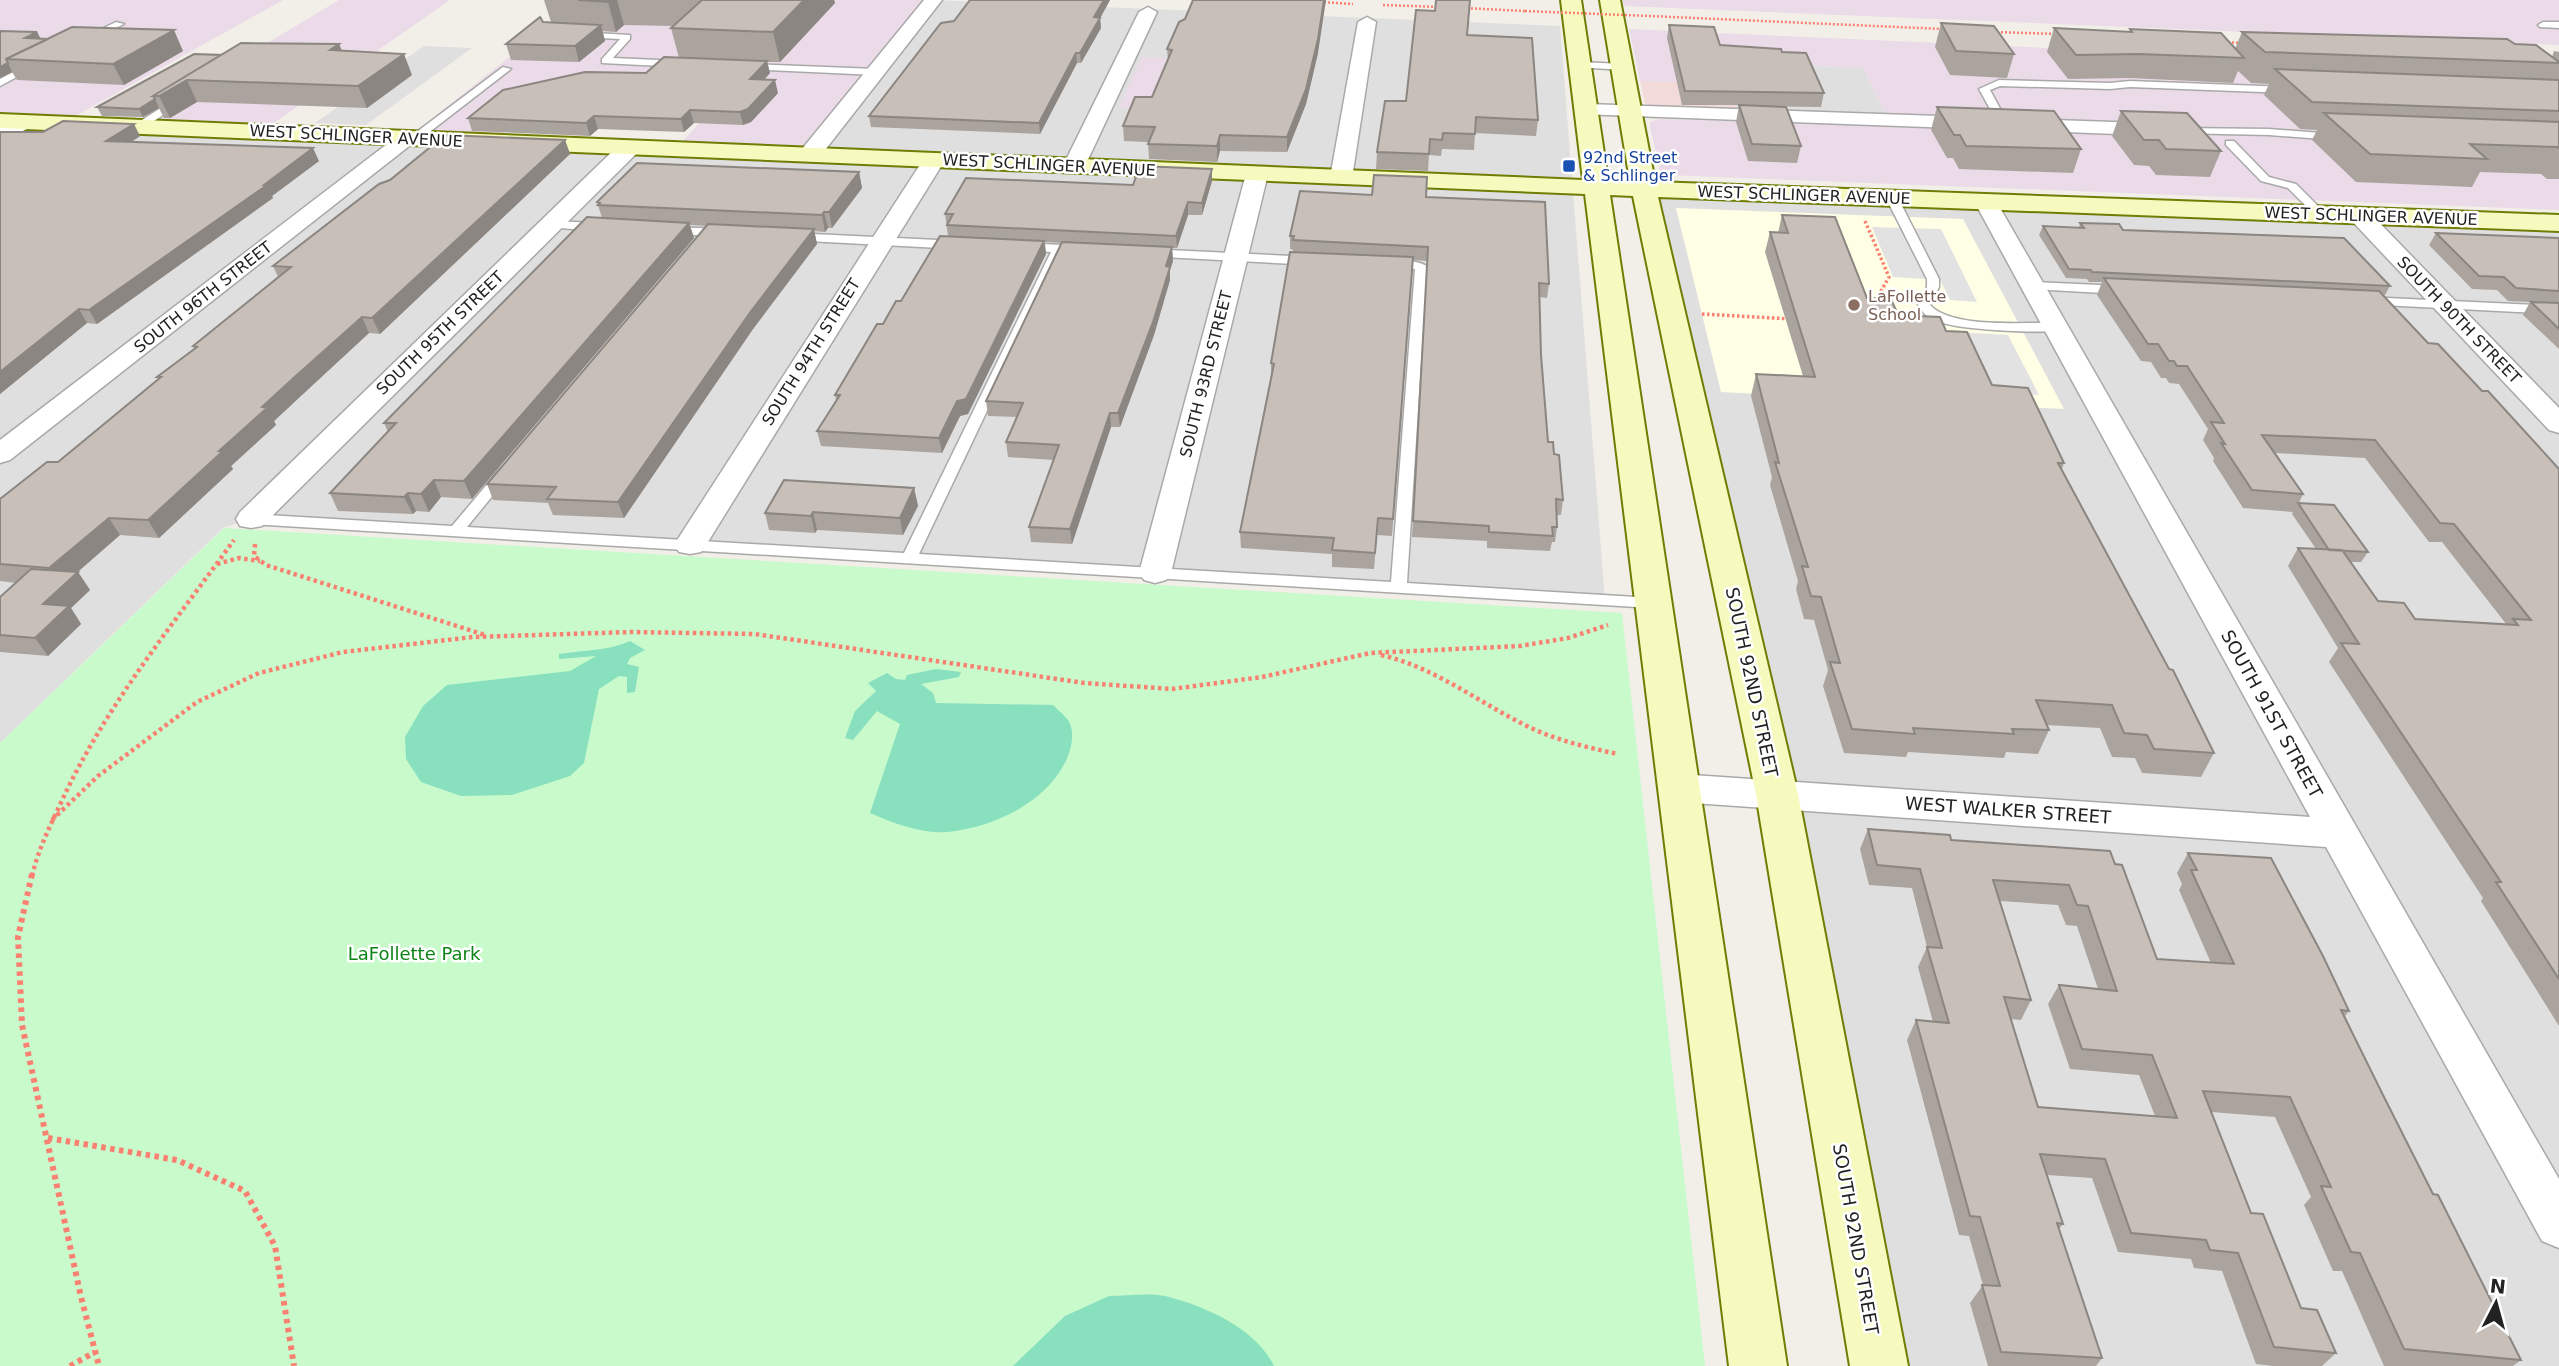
<svg xmlns="http://www.w3.org/2000/svg" width="2559" height="1366" font-family="'DejaVu Sans',sans-serif">
<rect width="100%" height="100%" fill="#f2efe9"/>
<path fill="#e0dfdf" d="M933,0L1560,26L1605,600L251,519L223,528L0,743V121L810,154Z
M424,46L472,48L366,125L315,123Z
M1723,62L1863,68L1886,115L1737,110Z
M1644,189L2559,228V1366H1888Z"/>
<path fill="#f2dad9" d="M1640,81L1729,84L1737,110L1649,106L1645,103Z"/>
<path fill="#ebdbe8" d="M0,0H283L63,123L0,121Z
M339,0H450L261,132L129,126Z
M581,0H933L810,154L675,149L732,89L558,83L493,142L406,139Z
M1622,0H2559V45L1624,6Z
M1629,29L2559,71V210L1666,175L1660,170L1650,127V122L1659,119L1891,125L1863,68L1724,62L1729,84L1640,81Z
M1142,57L1244,61L1228,110L1119,107Z"/>
<path fill="#ffffe5" d="M1676,208L1963,219L2064,409L1721,392Z"/>
<path fill="#c8facc" d="M224,528L1622,613L1705,1366H0V743Z"/>
<path fill="#88e0be" d="M630,641L645,650L630,658L627,664L639,667L635,692L627,693V677L619,676L599,689L584,763L570,776L512,795L461,796L421,782L406,759L405,737L423,706L447,685L570,671L596,656L559,659V654C584,650 608,651 630,641Z
M936,669L961,672L959,677L921,684L933,693L936,703L1053,705C1058,710 1064,715 1068,720C1075,731 1072,745 1068,756C1050,801 994,828 947,832C920,834 894,823 870,813L900,724L877,711L853,740L845,738L855,711L876,691L868,683L887,673L896,679L905,680L907,675Z
M1109,1296C1128,1296 1151,1292 1169,1297C1207,1307 1256,1329 1274,1366H1013L1065,1316Z"/>
<path fill="#e2e2e2" d="M1872,227L1941,229L1977,302L1950,300L1940,280L1893,277Z
M1955,332L2008,335L2039,395L1982,393Z"/>
<g fill="none" stroke-linecap="round" stroke-linejoin="round">
<defs>
<path id="lane" d="M116,22L124,24L93,39L85,37Z
M2543,22H2559V28L2540,27L2538,25Z
M577,32L630,35V39L613,58L680,61L685,64L680,67L602,63V59L620,39L580,37L575,34Z
M1580,62L1623,64L1628,67L1623,70L1577,67L1575,65Z
M31,63L39,65L0,86V79Z
M746,64L876,69L881,72L876,75L743,69V65Z
M503,67L511,69L418,141H410V137Z
M1999,80L2110,83L2130,81L2288,87L2293,90L2288,93L2130,87L2110,89L2000,86L1990,90L2009,125L2004,128L1999,125L1979,89Z
M175,99L184,101L142,129H134V125Z
M2181,128L2269,129L2335,134L2340,137L2335,140L2269,135L2177,133V129Z
M2226,141H2234L2269,177L2296,184L2324,212V216H2316L2288,188L2261,181L2226,145Z
M1892,195L1898,198L1939,279V287L1930,305C1952,329 2025,322 2057,323L2063,327L2062,330C2039,334 1954,330 1934,320C1926,317 1922,311 1918,305L1927,287V279L1886,198Z
M550,221L599,223L605,227L599,231L546,227L544,225Z
M669,227L725,229L731,233L725,237L665,233L663,231Z
M792,233L959,241L965,245L959,249L788,240V234Z
M1022,243L1082,246L1088,250L1082,254L1062,253L919,554L1391,582L1415,269L1389,268L1383,264C1393,258 1417,260 1427,266L1407,583L1653,598L1661,603L1653,608L251,524L243,519L251,514L452,526L500,469L505,468L512,472L467,527L904,553L1051,252L1018,250V244Z
M1148,249L1313,257L1319,261L1313,265L1144,256V250Z
M2034,282L2121,286L2127,290L2121,294L2030,289L2028,286Z
M2366,297L2559,306V314L2362,304V298Z"/>
<path id="street" d="M924,0H942L818,159H802L799,154L802,149Z
M1148,7L1157,12L1085,166L1082,171H1066L1063,166L1139,12Z
M1367,17L1376,22L1352,178L1349,183H1333L1330,178L1358,22Z
M1587,104L2143,123L2150,125L2153,129L2150,133L2143,135L1580,114L1577,110L1580,106Z
M26,116L33,118L36,122L33,126L0,142V128Z
M406,133L413,135L417,139L413,143L10,460L0,463V440L399,135Z
M629,142L637,143L640,148L637,153L262,526L251,528L240,526L236,519L240,512L621,143Z
M934,153L942,155L945,160L706,545L701,552L690,554L679,552L674,545L923,160L926,155Z
M1257,167L1265,169L1268,174L1171,573L1166,580L1155,583L1144,580L1139,573L1246,174L1249,169Z
M1985,194L1993,196L1996,201L2559,1179V1248L2542,1241L2326,847L1678,802L1665,798L1659,788L1665,778L1678,774L2310,817L1974,201L1977,196Z
M2359,208L2367,210L2559,408V433L2549,430L2351,220L2347,215L2351,210Z"/>
<path id="secondary" d="M1561,0H1581L1608,180L1630,181L1600,0H1620L1655,182L2559,215V231L1658,197L1798,794L1908,1366H1850L1756,794L1633,196L1610,195L1787,1366H1729L1585,194L0,128V114L1583,180Z"/>
</defs>
<use href="#lane" stroke="#a9a9a9" stroke-width="3"/>
<use href="#street" stroke="#a9a9a9" stroke-width="3"/>
<use href="#secondary" stroke="#707d05" stroke-width="4"/>
<path stroke="#fa8072" stroke-width="2.5" stroke-dasharray="2 2" stroke-linecap="butt" d="M1320,2L1353,4
M1383,5L1440,7
M1463,8L1525,11
M1649,16L1943,29
M1993,32L2058,34
M2224,42L2243,43"/>
<path stroke="#fa8072" stroke-width="3.5" stroke-dasharray="2.5 2.5" stroke-linecap="butt" d="M1865,221L1889,277L1877,298L1879,302
M1702,314L1791,319"/>
<path stroke="#fa8072" stroke-width="4.5" stroke-dasharray="3.5 3.5" stroke-linecap="butt" d="M255,544L254,556L266,565L485,635
M217,564L239,558L260,561
M1381,655C1433,667 1474,699 1521,723C1551,739 1585,747 1618,754
M52,820L98,776L197,702L259,673L343,652L473,637L631,632L755,634L1084,683L1172,689L1262,677L1370,653L1520,646L1568,638L1608,625
M32,876C38,851 48,830 59,807C103,709 172,626 234,540"/>
<path stroke="#fa8072" stroke-width="6" stroke-dasharray="4.5 4.5" stroke-linecap="butt" d="M32,874L18,937L22,1025L81,1297L99,1366
M48,1138L177,1160L245,1191L275,1246L294,1366
M70,1366L95,1352"/>
<use href="#lane" fill="#fff" fill-rule="evenodd"/>
<use href="#street" fill="#fff" fill-rule="evenodd"/>
<use href="#secondary" fill="#f7fabf" fill-rule="evenodd"/>
<path stroke="#fa8072" stroke-width="2.5" stroke-dasharray="2 2" stroke-linecap="butt" d="M1525,11L1649,16"/>
</g>
<path fill="#aba49e" fill-rule="evenodd" d="M544,0H834L835,3L780,62H767L770,73L764,80L778,93L751,122L743,125L694,123L684,132L598,129L590,136L472,131L468,118L646,73L679,58L671,28L673,26L624,25L616,32L602,31L605,41L579,62L511,60L506,44L551,22Z
M970,0H1110L1100,18L1101,28L1081,63H1077L1040,134L871,127L869,116L954,21Z
M1435,11L1467,35L1538,120L1536,136L1475,133L1474,150L1442,149L1441,156L1429,155L1428,171L1376,169L1377,152L1406,101Z
M1941,23L2014,54L2007,78L1950,75L1935,47Z
M1669,25L1720,45L1782,52L1824,93L1821,107L1740,106L1801,146L1797,163L1748,161L1736,122L1739,105H1682L1667,38Z
M2054,28L2129,32L2130,29L2235,49L2242,32L2515,44L2552,57L2554,51L2559,52V179H2547L2541,174L2480,172L2472,187L2356,182L2312,140L2317,130L2300,129L2264,95L2269,84L2251,83L2238,71L2233,83L2130,78L2068,79L2047,52Z
M0,31L37,32L41,39L183,51L124,85L17,80L12,72L0,78Z
M339,44L342,51L412,75L367,108L197,102L170,118H164L159,108L143,117L102,116L97,107L221,55Z
M1167,49L1318,53L1306,104L1287,152L1220,151L1217,162L1149,159L1148,142L1124,141L1123,126L1152,97L1168,61Z
M1937,107L2081,149L2073,173L1959,169L1953,158H1947L1931,130Z
M2121,111L2221,151L2210,177L2156,175L2149,166L2134,165L2112,136Z
M0,132L140,136L132,142L319,161L272,196L273,198L97,324L87,323L0,394Z
M565,140L570,154L380,334L369,333L306,391L274,421L276,425L231,466L233,469L159,538L120,535L78,572L90,590L71,608L81,624L48,656L0,652V597L16,583L0,581V499L58,462L159,379L157,377L194,349L193,346L278,277L273,266Z
M1212,169V181L1202,215H1188L1177,248H1172L1173,261L1170,270V280L1154,335L1120,427H1111L1072,544L1031,542L1029,527L1054,460L1008,457L1006,442L1017,417L988,416L986,401L1062,243L1045,242L1046,254L968,414L960,416L942,453L821,446L817,431L836,400L835,395L883,324L901,301L948,236L945,214L1133,185Z
M859,172L862,188L832,228H828L825,232L814,231L817,244L753,329L624,518L553,515L548,503L493,500L487,484L707,226L690,225L694,238L472,499L441,497L429,512L416,511L413,514L338,511L330,493L388,432L384,423L602,218L597,202Z
M1426,197L1549,284L1547,298L1540,297L1541,355L1548,442L1554,454L1563,500L1561,515H1557V527L1555,542H1552L1550,551L1487,548V541L1412,537L1427,261L1413,260L1392,536L1377,535L1374,569L1332,567V554L1241,548L1240,532L1271,377V363L1293,252V250L1290,249V236Z
M1782,215L1867,298L1898,315L1946,331L1992,385L2064,463L2062,469L2214,753L2201,777L2142,773L2135,758L2112,757L2100,728L2047,725L2049,730L2038,754L2006,752L2004,758L1908,752L1906,757L1844,753L1823,686L1828,670L1814,620L1804,619L1796,589L1798,581L1770,485L1772,477L1751,396L1756,374L1803,376L1765,252L1770,232L1778,233Z
M2080,223L2123,230L2390,286L2385,295H2383L2428,343L2482,391L2559,469V1026L2481,901L2483,898L2329,662L2338,648L2288,566L2298,548L2316,549L2292,514L2293,512L2243,508L2213,461L2214,458L2203,440L2208,429L2179,384L2169,383L2166,378H2161L2151,362L2141,361L2097,295L2102,282H2089L2087,279L2066,278L2039,235L2043,226L2079,228ZM2276,453L2365,458L2429,542H2442L2507,625L2415,619L2378,601L2350,562H2361L2368,552L2299,503L2303,494Z
M2436,233L2559,238V349L2523,315L2530,302L2508,301L2497,290L2472,289L2429,245Z
M914,488L918,506L903,535L817,530L815,533L769,530L765,513Z
M1868,829L1951,840L2110,851L2157,959L2211,963L2179,890L2182,884L2177,873L2188,853L2349,1011L2345,1016L2384,1097L2433,1194L2521,1360L2513,1366H2384L2342,1271H2333L2304,1205L2311,1197L2275,1117L2211,1112L2251,1213L2301,1308L2336,1353L2322,1366H2273L2256,1364L2222,1271L2194,1268L2191,1259L2118,1252L2092,1178L2047,1175L2063,1224L2059,1229L2102,1358L2096,1366H1988L1970,1303L1983,1285L1969,1236L1959,1235L1907,1040L1916,1020L1933,1022L1918,967L1927,947L1912,888L1869,885L1860,849ZM2000,901L2058,905L2066,925L2077,926L2098,989L2059,985L2048,1004L2070,1069L2139,1075L2155,1116L2038,1107L2010,1019L2021,1020L2031,1000Z"/>
<path fill="#8b8681" d="M610,0H617L624,25L616,32L608,2Z
M804,0H834L835,3L780,62L773,32Z
M1104,0H1110L1098,22L1100,18L1101,28L1081,63L1080,53L1094,17Z
M1324,0H1326L1318,53L1306,104L1287,152V137Z
M601,25L605,41L579,62L575,46Z
M174,30L183,51L124,85L113,64Z
M37,32L41,40L25,38Z
M339,44L348,66L330,50Z
M1076,53L1077,63L1040,134L1039,123Z
M404,54L412,75L367,108L358,86Z
M767,61L770,73L753,92L750,79Z
M8,63L12,72L0,78V67Z
M187,80L197,102L170,118L159,96Z
M775,80L778,93L751,122L743,125L740,112Z
M155,99L159,108L143,117L139,109Z
M690,110L694,123L684,132L681,119Z
M594,116L598,129L590,136L586,123Z
M134,124L140,136L113,153L106,141Z
M1220,135V151L1217,162V146Z
M565,140L570,154L380,334L372,318Z
M313,148L319,161L272,196L273,198L97,324L89,310Z
M1212,169V181L1202,215V203Z
M859,172L862,188L832,228L829,212Z
M1188,202V215L1177,248L1176,236Z
M824,212L828,228L825,232L822,215Z
M689,223L694,238L472,499L464,481Z
M814,229L817,244L753,329L624,518L618,502L749,314Z
M1044,241L1046,254L968,414L960,416L942,453L939,438L957,401Z
M1172,247L1173,261L1170,270V280L1154,335L1120,427L1118,413Z
M79,309L87,323L0,394V372Z
M362,317L369,333L274,421L276,425L231,466L233,469L159,538L148,520L219,451L262,407Z
M1110,413L1111,427L1072,544L1070,529Z
M434,480L441,497L429,512L421,494Z
M914,488L918,506L903,535L900,518Z
M408,493L416,511L413,514L404,497Z
M813,512L817,530L815,533L811,516Z
M109,518L120,535L61,586L49,568Z
M78,572L90,590L71,608L81,624L48,656L35,638L43,604Z"/>
<path fill="#c7bfb8" stroke="#8b8681" stroke-width="2" fill-rule="evenodd" d="M578,0H610L608,2Z
M702,0H804L773,32L671,28Z
M970,0H1104L1094,17L1100,18L1080,53H1076L1039,123L869,116L941,23L954,21Z
M1193,0H1324L1318,39L1306,89L1287,137L1220,135L1217,146L1148,144L1155,127L1123,126L1135,97H1152L1172,50L1167,49L1179,22L1185,19Z
M1436,0H1470L1467,35L1532,38L1538,120L1476,117L1475,134L1443,133L1442,140L1430,139L1429,154L1377,152L1385,101H1406L1416,10L1435,11Z
M540,17L543,22L601,25L575,46L506,44Z
M1941,23L1994,26L2014,54L1956,51Z
M1669,25L1714,27L1720,45L1781,49L1782,52L1806,53L1824,93L1685,91Z
M72,27L174,30L113,64L6,59Z
M2054,28L2132,32L2130,29L2221,33L2244,58L2139,54L2076,55Z
M0,31L37,32L25,38L48,39L6,59L8,63L0,67Z
M2242,32L2507,39L2515,44L2536,45L2559,62V63L2265,52Z
M241,43L339,44L330,50L404,54L358,86L187,80L159,96H153Z
M194,54L221,55L153,96L155,99L139,109L97,107Z
M664,57L767,61L750,79L775,80L748,109L740,112L690,110L681,119L594,116L586,123L468,118L503,90L585,72L646,73Z
M2275,69L2559,80V111L2312,102Z
M1739,105L1786,107L1801,146L1752,144Z
M1937,107L2054,111L2081,149L1966,146L1960,135H1954Z
M2121,111L2187,113L2221,151L2166,149L2159,140H2144Z
M2324,113L2559,122V148L2557,147L2470,144L2487,159L2370,154Z
M63,121L134,124L106,141L313,148L264,185H267L89,310L79,309L0,372V132H43Z
M445,135L565,140L372,318L362,317L298,374L262,407L267,408L219,451H223L148,520L109,518L49,568L0,564V499L47,462H58L161,377H157L197,347L193,346L291,267L273,266L379,184L390,180Z
M637,163L859,172L829,212H824L822,215L598,205L600,203L597,202Z
M1140,166L1212,169L1202,203L1188,202L1176,236L947,225L953,214H945L966,178L1133,185Z
M1374,175L1427,177L1426,197L1545,202L1549,284L1539,283L1541,355L1548,442H1553L1554,454L1559,455L1563,500L1556,499L1557,527H1552L1553,536L1489,532V526L1413,521L1428,247L1293,240L1294,236H1290L1300,191L1372,195Z
M1782,215L1835,217L1867,298L1891,299L1898,315L1940,317L1946,331L1967,332L1992,385L2028,388L2064,463H2058L2169,669L2173,670L2214,753L2154,749L2147,735L2124,733L2112,705L2036,700L2049,730L2012,729L2014,734L1913,728L1915,734L1852,729L1830,662L1840,663L1821,597L1811,596L1802,566L1808,567L1775,462L1779,463L1756,374L1815,377L1770,232L1788,233Z
M587,217L689,223L464,481L434,480L421,494L408,493L404,497L330,493L396,423H384Z
M2080,223L2119,224L2123,230L2344,238L2390,286L2092,272L2091,270L2069,269L2043,226L2084,228Z
M708,224L814,229L749,314L618,502L547,499L556,487L487,484Z
M2436,233L2559,238V291L2516,288L2504,277L2479,276Z
M940,236L1044,241L966,399L957,401L939,438L817,431L840,395H835L877,324H883L896,301H901Z
M1062,242L1172,247L1166,266L1170,267L1153,322L1118,413H1110L1070,529L1029,527L1059,445L1006,442L1023,403L986,401Z
M1290,252L1413,257L1393,519L1378,518L1375,553L1332,550L1334,538L1240,532L1274,364L1271,363Z
M2104,278L2379,291L2428,343L2438,344L2482,391H2488L2559,469V979L2496,882H2501L2341,643L2359,644L2298,548L2342,550L2378,601L2404,603L2415,619L2518,625L2513,619L2531,620L2454,524L2440,523L2375,440L2262,435L2303,494L2252,490L2221,443L2225,444L2211,422L2224,423L2187,366H2177L2174,361H2169L2158,344H2148Z
M2531,302L2559,303V329Z
M784,480L914,488L900,518L813,512L811,516L765,513Z
M2298,503L2334,505L2368,552L2329,550Z
M31,569L78,572L43,604L69,606L35,638L0,635V597Z
M1868,829L1950,835L1951,840L2110,851L2115,864L2122,865L2157,959L2234,964L2191,870H2197L2188,853L2271,858L2323,956L2349,1011L2341,1010L2384,1097L2433,1194L2438,1195L2521,1360L2404,1349L2360,1253L2351,1252L2321,1186L2331,1187L2290,1097L2203,1091L2251,1213L2263,1214L2301,1308L2317,1310L2336,1353L2274,1347L2238,1253L2210,1250L2206,1240L2131,1233L2105,1159L2040,1154L2063,1224L2057,1223L2102,1358L2001,1352L1982,1285L2000,1286L1980,1217L1970,1216L1916,1020L1949,1023L1927,947L1942,948L1920,869L1877,865ZM1993,880L2069,885L2077,905L2088,906L2117,991L2059,985L2082,1049L2152,1055L2177,1118L2038,1107L2004,997L2031,1000Z"/>
<rect fill="#1a4fb4" stroke="#fff" stroke-width="2.5" x="1562" y="159" width="14" height="14" rx="3.5"/>
<circle fill="#8d6e63" stroke="#fff" stroke-width="2.5" cx="1854" cy="305" r="7"/>
<g text-anchor="middle" dominant-baseline="central" stroke-width="5" stroke-linejoin="round" paint-order="stroke">
<g font-size="16" fill="#222" stroke="#fff">
<text transform="translate(356 136) rotate(3)">WEST SCHLINGER AVENUE</text>
<text transform="translate(1049 165) rotate(3)">WEST SCHLINGER AVENUE</text>
<text transform="translate(1804 195) rotate(2)">WEST SCHLINGER AVENUE</text>
<text transform="translate(2371 216) rotate(2)">WEST SCHLINGER AVENUE</text>
<text transform="translate(203 297) rotate(-38)">SOUTH 96TH STREET</text>
<text transform="translate(2459 320) rotate(46)">SOUTH 90TH STREET</text>
<text transform="translate(440 333) rotate(-44)">SOUTH 95TH STREET</text>
<text transform="translate(811 352) rotate(-58)">SOUTH 94TH STREET</text>
<text transform="translate(1206 374) rotate(-76)">SOUTH 93RD STREET</text>
</g>
<g font-size="16" fill="#164399" stroke="#fff" text-anchor="start">
<text x="1583" y="157">92nd Street<tspan x="1583" dy="18">&amp; Schlinger</tspan></text>
</g>
<g font-size="16" fill="#785e54" stroke="#fff" text-anchor="start">
<text x="1868" y="296">LaFollette<tspan x="1868" dy="18">School</tspan></text>
</g>
<g font-size="18" fill="#222" stroke="#fff">
<text transform="translate(1752 682) rotate(78)">SOUTH 92ND STREET</text>
<text transform="translate(2272 714) rotate(61)">SOUTH 91ST STREET</text>
<text transform="translate(2008 810) rotate(4)">WEST WALKER STREET</text>
<text transform="translate(1856 1239) rotate(80)">SOUTH 92ND STREET</text>
</g>
<g font-size="18" fill="#0c8416" stroke="#fff">
<text x="414" y="953">LaFollette Park</text>
</g>
</g>
<g transform="translate(2496 1303) rotate(6)" stroke="#ffffff" stroke-width="5" paint-order="stroke">
<path d="M0-5L12 26L0 18L-12 26Z" fill="#222222"/>
<text y="-10" font-size="19" font-weight="bold" text-anchor="middle" fill="#222222">N</text>
</g>
</svg>
